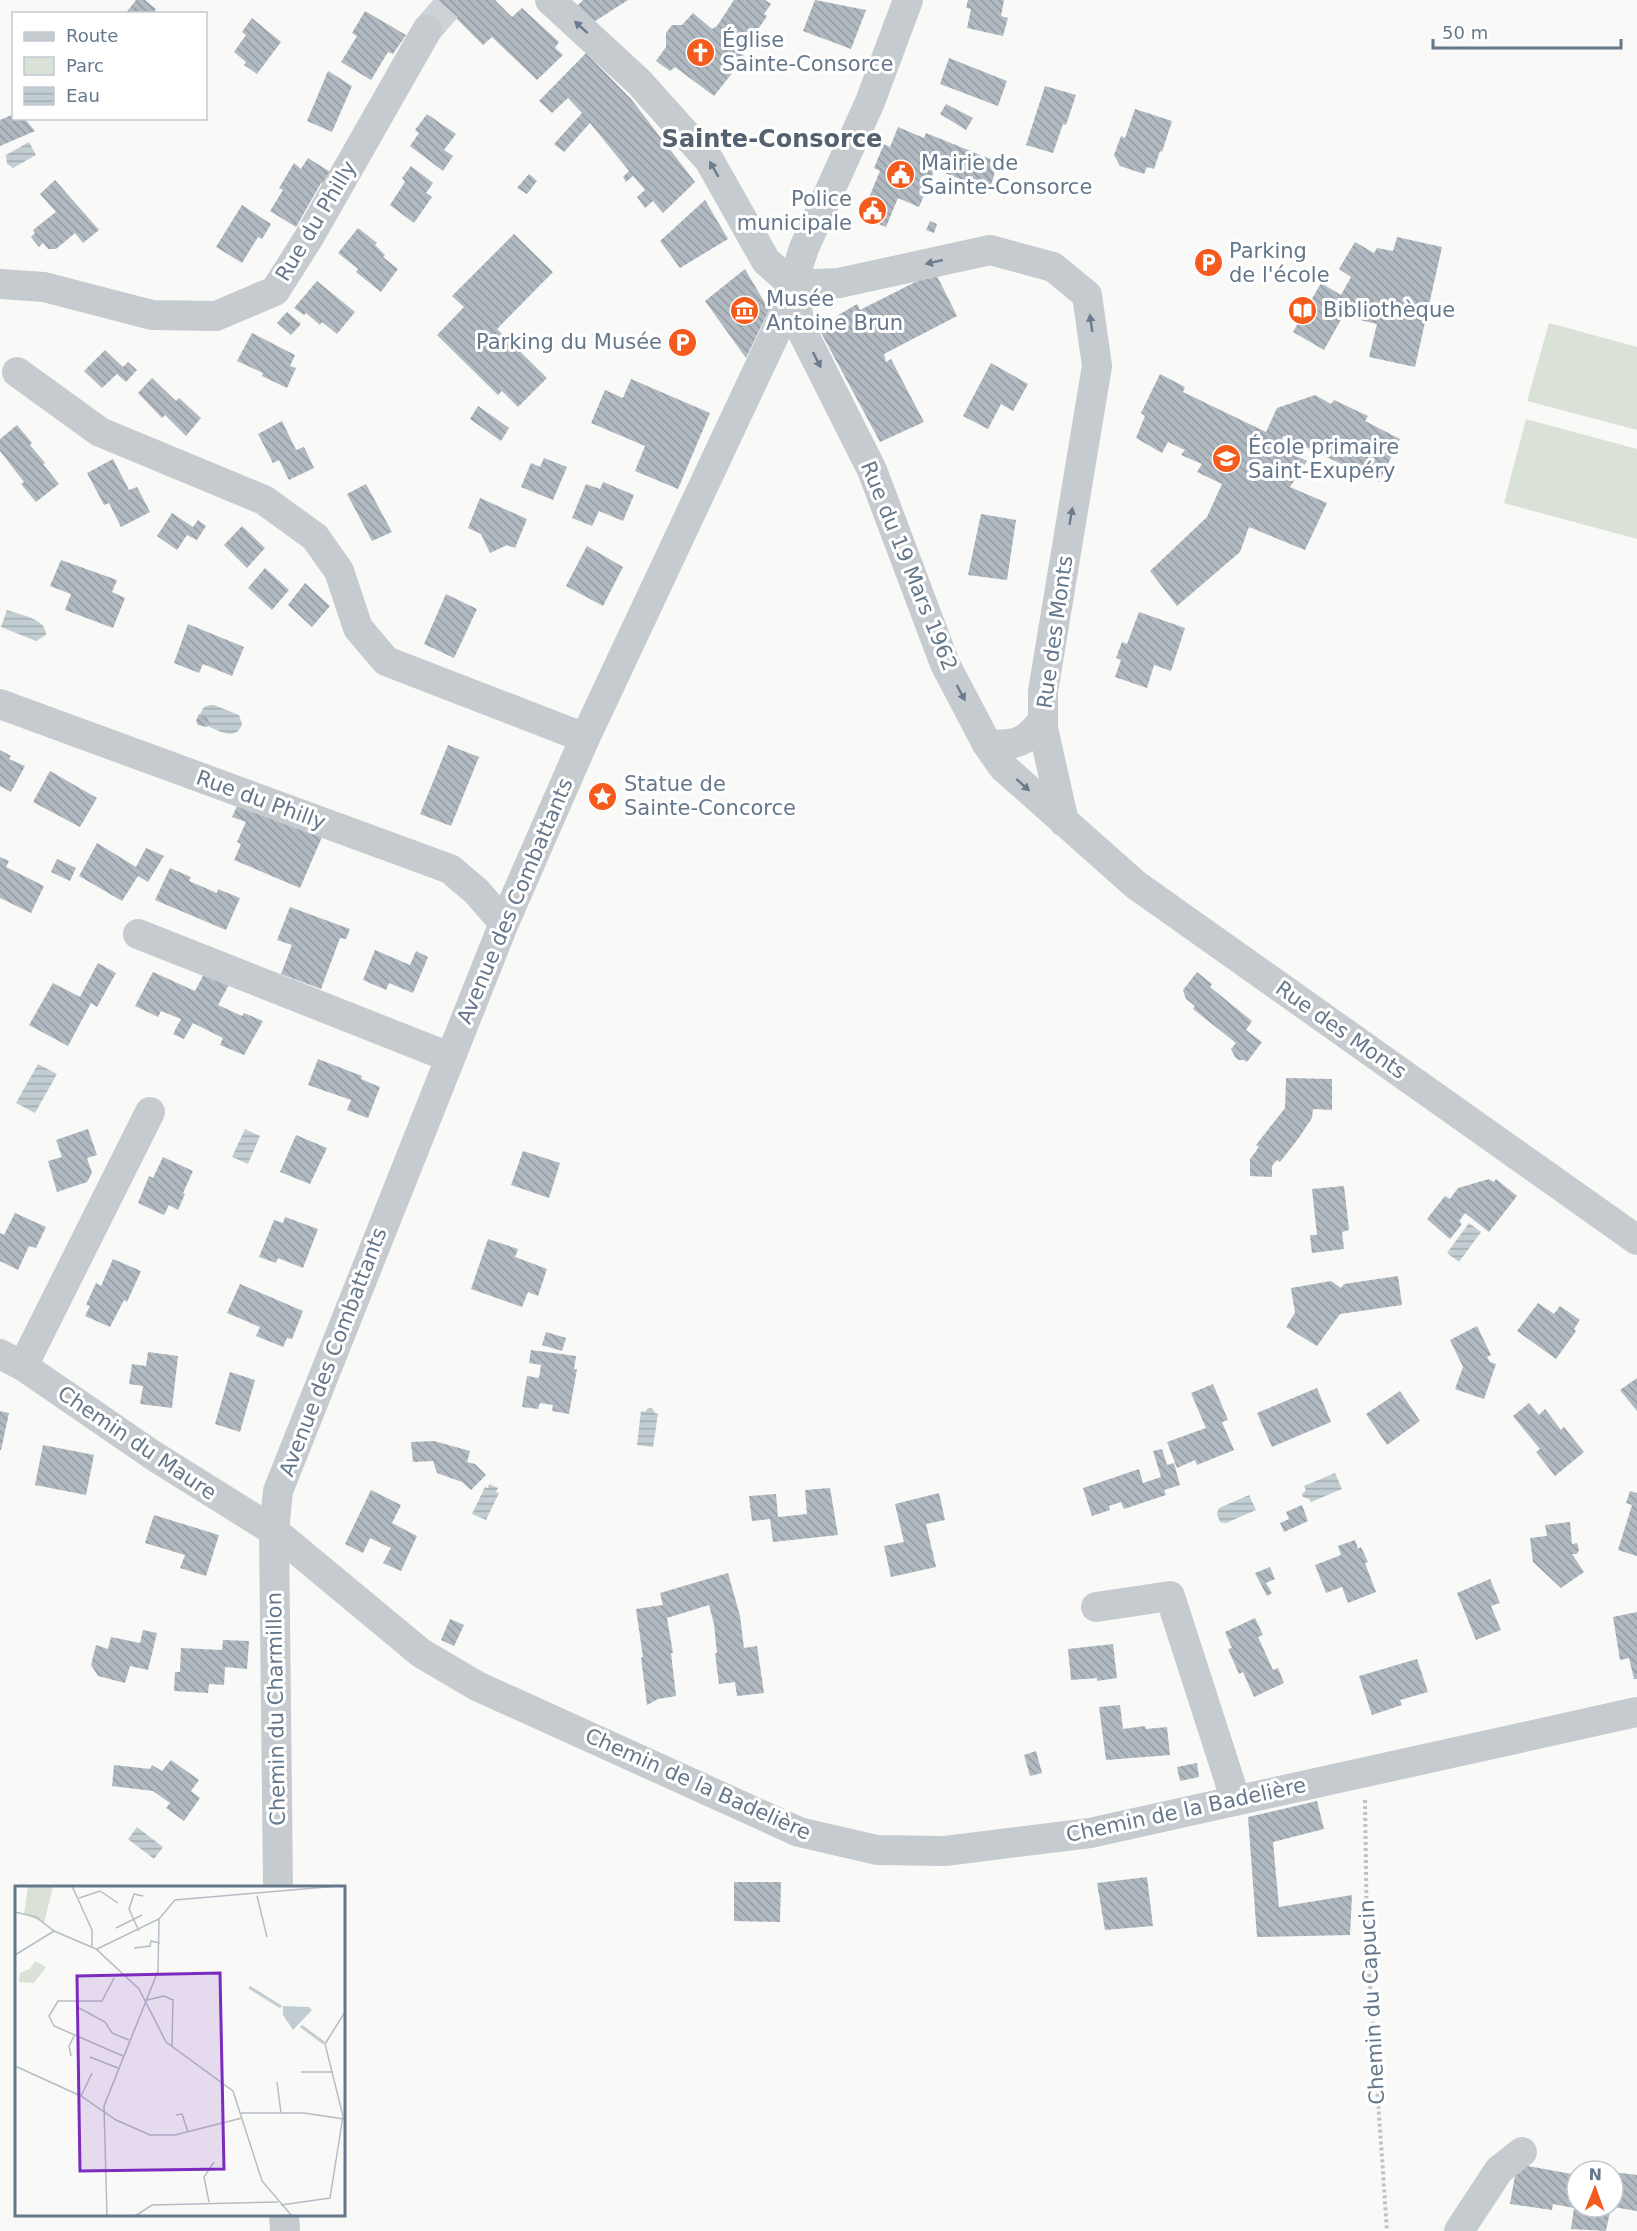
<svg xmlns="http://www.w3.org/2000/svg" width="1637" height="2231" font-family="'DejaVu Sans',sans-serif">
<defs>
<pattern id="water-rules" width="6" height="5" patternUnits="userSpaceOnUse" patternTransform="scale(1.5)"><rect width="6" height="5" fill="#c2cdd2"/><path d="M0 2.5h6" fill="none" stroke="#a1abb0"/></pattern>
<pattern id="building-back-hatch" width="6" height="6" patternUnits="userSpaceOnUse" patternTransform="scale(1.5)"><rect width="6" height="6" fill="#b1b9c1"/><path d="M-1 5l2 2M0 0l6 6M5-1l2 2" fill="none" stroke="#949ba3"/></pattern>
</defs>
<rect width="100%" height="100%" fill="#f9f9f7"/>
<path fill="#dae2d7" d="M1549,323L1637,347V430L1527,401Z
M1526,419L1637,449V539L1504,503Z"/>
<path fill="url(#water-rules)" d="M29,142L36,155L13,168L7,164L6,155Z
M7,610C21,615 47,619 46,635L36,641L1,627Z
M209,705H214L239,715L242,724C236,743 216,729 203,724L200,714L204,707Z
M38,1064L57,1074L35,1113L16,1103Z
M245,1129L260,1136L248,1164L232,1157Z
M1469,1223L1481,1232L1459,1262L1447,1253Z
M648,1408H652L655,1413L658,1414L653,1447L637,1445L641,1411L645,1412Z
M1335,1473L1342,1489L1311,1502L1309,1499L1303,1497L1302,1494L1306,1490L1304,1486Z
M489,1484L498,1488L496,1492L499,1493L486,1520L472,1514L485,1487L488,1488Z
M1249,1495L1256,1510L1226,1523L1220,1522L1217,1514L1219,1508Z
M137,1827L163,1847L154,1859L128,1839Z"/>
<path fill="url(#building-back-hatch)" d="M136,0H145L156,9L153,14H125Z
M438,0H495L512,17L522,8L559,42L555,48L563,55L537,80L492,37L483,45Z
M583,0H628L592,23L576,7Z
M734,0H765L771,4L764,14L767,16L746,47L733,39L729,43L745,57L714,96L675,67L670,71L656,61L666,47V33L672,25H682L693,13L712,29L717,26Z
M815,0L866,10L851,49L803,31Z
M968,0H1004L1001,16L1008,18L1003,36L967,28L971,9L966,8Z
M365,11L406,35L393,54L388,52L371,80L341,62L357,36L352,33Z
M252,18L281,42L257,74L244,65L246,62L234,52L246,35L242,32Z
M586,53L631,99L695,182L663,213L653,201L645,208L637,197L645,190L633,176L626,182L623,177L629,171L590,123L564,152L554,144L582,113L568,98L552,113L539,101Z
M949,58L1007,81L998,106L940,84Z
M328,71L352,86L332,132L307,121Z
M1045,86L1076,95L1066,125L1063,124L1053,153L1026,145Z
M946,104L973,118L966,130L940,114Z
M1135,109L1172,121L1162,152L1160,151L1154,169L1147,167L1144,174L1120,166L1114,155L1121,136L1125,138Z
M14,114V118H24L35,131L0,146V120Z
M427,114L456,134L444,150L453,156L443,171L410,146L419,133L415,130Z
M898,127L924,138L926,133L995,161L994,176L987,196L963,186L965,181L935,169L919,207L898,198L886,227L861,217L880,171L874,168L884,144L890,147Z
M308,158L332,173L325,185L321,183L296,227L270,211L283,190L279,188L294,163L301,169Z
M411,166L433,183L426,193L432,197L414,223L390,205L405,182L402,178Z
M529,174L537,181L527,194L517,188Z
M55,180L99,230L83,243L75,233L56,249H48L43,243L39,247L31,237L35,233L33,230L56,212L40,194Z
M705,200L728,239L680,268L660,241Z
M242,205L271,224L262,239L258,237L242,263L216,247Z
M930,221L937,224L934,233L926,230Z
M358,228L377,243L375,245L385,255L383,257L398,269L381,292L356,272L358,269L338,253Z
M514,234L553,272L497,329L547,378L518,407L502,391L498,395L437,335L464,307L452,296Z
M1397,237L1442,247L1415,367L1369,357L1377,324L1343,316L1324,350L1293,332L1321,283L1341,295L1351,277L1339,269L1355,242L1374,253L1377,248L1393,251Z
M745,269L769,310L746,358L705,301Z
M935,272L957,316L884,354L886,362L891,359L924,422L880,442L818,327L857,304L860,310Z
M317,281L355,312L337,334L322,322L320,325L306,313L304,315L294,308Z
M287,312L301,324L291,335L277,323Z
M252,333L295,355L290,366L296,368L287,388L262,376L263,373L237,361Z
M105,350L123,367L128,362L137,370L126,382L117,374L102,388L84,371Z
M991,363L1028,384L1013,411L1001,404L988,429L963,416Z
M1160,374L1185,387L1183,392L1266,432L1277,408L1315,395L1331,404L1334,400L1368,416L1365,421L1400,439L1379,482L1283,436L1280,448L1307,461L1290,487L1327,503L1305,550L1249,527L1240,552L1177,606L1150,571L1207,517L1222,484L1197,472L1202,464L1181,455L1185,450L1168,442L1162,453L1136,438L1145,416L1141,413Z
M152,378L176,401L179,398L201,418L186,436L165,415L162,418L138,393Z
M631,379L710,413L678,489L635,471L645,446L591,423L605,390L623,398Z
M478,406L509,428L501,441L470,419Z
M282,421L296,450L304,447L314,468L289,480L279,460L273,463L258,434Z
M17,425L32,443L30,445L45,463L43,464L59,484L36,502L21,484L24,482L0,451V439Z
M544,458L567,467L553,500L521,487L531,463L540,467Z
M113,459L129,490L137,487L150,512L121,527L109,503L104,505L87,473Z
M603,482L634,495L623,521L599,511L592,526L572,518L586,484L600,489Z
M366,484L392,532L372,541L347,494Z
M480,498L527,519L515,548L507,545L490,553L481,534L468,528Z
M172,513L193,527L198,520L206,526L197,540L187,535L177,550L157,536Z
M981,514L1016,520L1007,580L968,575Z
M242,526L265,548L247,568L224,545Z
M587,546L623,567L603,606L566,586Z
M61,560L117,580L112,592L125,598L113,628L65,610L71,594L50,586Z
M265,568L289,590L272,610L248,588Z
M305,583L330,606L312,627L288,605Z
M446,594L477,609L454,658L424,644Z
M1139,612L1185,628L1171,671L1154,665L1147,688L1115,677L1121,660L1116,658L1122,642L1127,644Z
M188,624L244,647L232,676L203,664L199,673L174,663Z
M199,714L207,718L209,722L207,727L198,725L196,721Z
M448,745L479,757L451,826L420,814Z
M0,750L11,756L9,759L25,766L11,792L0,786Z
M50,771L97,798L80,827L33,802Z
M237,806L322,837L300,888L234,860L241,844L237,842L246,822L232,817Z
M97,843L136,867L146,848L164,856L148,882L138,876L122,901L79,876Z
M0,857L9,861L6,867L44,886L31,913L0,898Z
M57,859L76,868L70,881L51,872Z
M170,868L191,877L189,881L217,893L218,889L240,898L226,930L155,900Z
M290,907L350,929L346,939L340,938L321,989L281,974L292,945L277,940Z
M375,950L410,965L416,951L428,957L413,993L389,983L386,990L363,980Z
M98,963L116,973L97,1007L91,1003L68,1046L29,1025L53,983L80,997Z
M206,970L231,981L218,1005L242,1016L244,1013L263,1021L244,1055L220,1045L223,1038L193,1023L184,1039L173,1034L181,1019L161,1011L158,1017L135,1006L153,972L195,991Z
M1197,972L1212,984L1210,987L1252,1021L1246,1030L1262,1042L1247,1062L1244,1060H1239L1235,1057L1231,1049L1236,1043L1193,1009L1195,1006L1186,999L1183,990Z
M318,1059L362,1076L361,1079L380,1087L368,1118L347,1110L351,1100L308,1085Z
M1286,1078L1332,1079V1110L1313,1109L1312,1118L1298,1139L1280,1162L1277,1160L1272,1166V1177L1250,1176V1159L1259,1147L1256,1145L1285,1108Z
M88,1129L97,1155L87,1158L92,1173L87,1182L57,1192L48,1161L62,1157L56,1140Z
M296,1135L327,1148L310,1184L280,1172Z
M523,1151L560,1163L549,1198L511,1185Z
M163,1157L193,1171L183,1193L185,1194L178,1210L169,1205L164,1215L138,1203L149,1176L153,1178Z
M1489,1179L1494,1182L1496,1179L1517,1196L1489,1232L1465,1213L1459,1221L1462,1224L1450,1239L1427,1219L1445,1196L1450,1199L1458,1188Z
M1344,1186L1349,1230L1342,1232L1344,1249L1312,1253L1310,1235H1317L1312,1189Z
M15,1213L46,1227L36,1248L29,1246L18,1270L0,1261V1233L4,1235Z
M285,1217L318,1229L303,1268L278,1258L276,1263L259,1257L274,1220L283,1223Z
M488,1239L518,1249L515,1257L547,1269L538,1296L528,1292L522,1307L471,1289Z
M113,1259L141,1271L127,1302L124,1300L110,1327L85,1316L90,1306L86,1305L96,1283L101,1286Z
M1398,1276L1402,1305L1340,1314L1317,1346L1286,1327L1295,1313L1291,1288L1331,1281L1341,1288L1344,1284Z
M240,1284L303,1311L292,1339L287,1338L283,1347L256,1336L260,1327L227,1313Z
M1538,1303L1554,1314L1560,1306L1580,1320L1574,1329L1576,1331L1556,1359L1517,1331Z
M1477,1326L1491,1355L1487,1357L1490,1362L1496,1364L1484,1399L1455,1389L1463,1367L1450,1340Z
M546,1332L566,1338L562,1351L542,1345Z
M531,1350L576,1356L574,1369H577L569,1414L552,1411L553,1405L540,1403L538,1409L522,1407L527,1376L539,1378L541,1365L529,1363Z
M148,1352L178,1356L172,1408L140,1404L143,1386L129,1384L132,1364L146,1366Z
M230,1372L255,1380L240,1432L215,1424Z
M1637,1378V1411L1620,1390Z
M1213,1384L1228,1420L1222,1422L1234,1450L1197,1465L1195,1460L1177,1468L1167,1442L1206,1428L1191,1393Z
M1317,1388L1331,1422L1272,1447L1257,1413Z
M1400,1391L1420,1421L1387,1445L1366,1414Z
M1529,1403L1539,1415L1545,1409L1561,1430L1564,1427L1584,1452L1555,1476L1536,1452L1540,1449L1513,1416Z
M0,1411L9,1413L1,1450H0Z
M434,1441L470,1451L467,1462L475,1464L486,1475L471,1490L462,1482L437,1473L433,1461L413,1462L411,1442Z
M43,1445L94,1455L86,1495L35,1485Z
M1162,1449L1167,1465L1174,1463L1180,1485L1164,1490L1166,1495L1124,1509L1121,1502L1109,1506L1110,1510L1092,1516L1083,1488L1139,1469L1143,1483L1161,1477L1153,1451Z
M830,1488L838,1535L773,1542L770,1519L752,1521L749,1496L776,1494L778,1517L807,1514L805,1490Z
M371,1490L401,1505L392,1523L417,1536L401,1571L383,1563L391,1548L370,1538L363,1553L345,1544Z
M1630,1491L1637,1493V1556L1618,1550L1632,1505L1626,1503Z
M939,1493L945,1520L926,1524L936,1567L891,1577L884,1546L904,1542L895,1504Z
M1302,1505L1308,1521L1284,1532L1280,1523L1289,1519L1286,1512Z
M154,1515L219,1535L206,1576L180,1568L185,1555L145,1543Z
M1570,1522L1572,1544L1577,1543L1579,1550L1577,1554H1572L1584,1572L1561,1588L1533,1562L1530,1538L1547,1536L1545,1525Z
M1355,1540L1358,1549L1361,1547L1368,1562L1365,1563L1376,1592L1348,1603L1342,1587L1326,1593L1315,1565L1341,1555L1338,1546Z
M1270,1567L1275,1579L1266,1583L1272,1593L1267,1596L1255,1573Z
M728,1573L740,1616L744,1648L757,1646L764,1693L737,1696L735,1682L719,1684L715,1653H717L714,1624L709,1605L667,1618L673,1653H671L676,1696L658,1699L647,1705L641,1657H643L636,1609L663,1605L660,1593Z
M1490,1579L1500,1603L1491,1606L1501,1630L1476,1640L1457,1593Z
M1637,1612V1679H1634L1629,1658L1620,1660L1613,1617Z
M1255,1618L1263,1635L1258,1637L1273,1670L1278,1668L1284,1683L1254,1697L1243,1672L1239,1674L1228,1649L1232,1648L1225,1632Z
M450,1619L464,1625L454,1646L441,1640Z
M143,1630L157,1633L148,1670L130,1666L125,1683L98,1676L91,1665L96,1645L108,1649L111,1637L140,1643Z
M223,1640L249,1641L247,1669L225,1667L224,1685L209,1684L208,1693L174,1691L175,1672H180L181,1648L222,1650Z
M1113,1644L1117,1678L1097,1681V1678L1071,1680L1068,1649Z
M1417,1659L1428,1692L1400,1700L1402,1705L1372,1715L1359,1676Z
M1120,1705L1123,1729L1145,1726L1146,1729L1167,1727L1170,1755L1106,1760L1099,1707Z
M1036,1751L1042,1773L1030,1776L1024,1755Z
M171,1760L199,1780L191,1791L200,1798L184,1821L166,1808L170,1803L153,1791L112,1786L114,1765L150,1769L152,1765L162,1771Z
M1197,1763L1199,1777L1180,1781L1177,1767Z
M1317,1801L1324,1829L1273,1842L1279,1907L1352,1895L1350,1935L1257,1937L1248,1817Z
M1147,1877L1153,1926L1105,1930L1097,1883Z
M734,1882H781L780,1922L734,1921Z
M1517,2164L1577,2175V2207H1611L1606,2231L1571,2229L1574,2208L1553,2204L1552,2210L1510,2204Z
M1581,2166L1601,2170V2171H1580Z
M1613,2172L1637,2175V2211L1613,2207Z"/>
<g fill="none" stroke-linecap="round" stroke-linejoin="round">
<path stroke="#cdd2d7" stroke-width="30" stroke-dasharray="30 15" stroke-linecap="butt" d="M427,30L453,0"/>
<path stroke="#c0c3c5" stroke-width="4" stroke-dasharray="3 3" stroke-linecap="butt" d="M1365,1800L1367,1941L1387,2231"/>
<path stroke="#c6cbcf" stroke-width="30" d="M550,0L639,82L709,160L766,261L793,285
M0,284L44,287L152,315L216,316L275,291L308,239L427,30
M793,285L839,283L990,250L1053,267L1087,295L1097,366L1043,691V728L1064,822
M794,288L800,327L872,470L945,664L987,744L1003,767L1136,885L1637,1240
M17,372L100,432L264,500L315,537L339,571L358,628L386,661L585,738
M0,704L450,869L476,891L504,923
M987,744C1015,746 1027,743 1043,719
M138,934L449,1057
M0,1354L23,1366L154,1456L274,1531L421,1653L477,1686L799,1832L877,1850L945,1851L1090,1833L1637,1712
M23,1366L150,1112
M1096,1607L1170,1596L1236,1801
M278,1888L274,1531L278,1491L504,923L585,738L780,323L804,248L870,102L908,0
M284,2214L285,2231
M1459,2231L1499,2170L1522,2152"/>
</g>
<defs><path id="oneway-solid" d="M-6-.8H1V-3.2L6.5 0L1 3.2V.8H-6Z" transform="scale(1.5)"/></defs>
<g fill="#6a7c8e">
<use href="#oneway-solid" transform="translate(581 27) rotate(-138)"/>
<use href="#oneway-solid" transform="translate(714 169) rotate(-120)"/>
<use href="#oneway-solid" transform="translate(934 262) rotate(167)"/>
<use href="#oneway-solid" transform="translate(1091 323) rotate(-98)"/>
<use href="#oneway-solid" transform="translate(817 360) rotate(63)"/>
<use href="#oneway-solid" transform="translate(1071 516) rotate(-80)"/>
<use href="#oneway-solid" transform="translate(961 693) rotate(62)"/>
<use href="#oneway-solid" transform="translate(1023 785) rotate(42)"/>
</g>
<defs>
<symbol id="church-disc" viewBox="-11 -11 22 22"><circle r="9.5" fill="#f45b1c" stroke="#fff"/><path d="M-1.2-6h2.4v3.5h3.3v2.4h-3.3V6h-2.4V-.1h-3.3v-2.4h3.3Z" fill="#fff"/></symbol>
<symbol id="civic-disc" viewBox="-11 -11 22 22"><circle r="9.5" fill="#f45b1c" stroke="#fff"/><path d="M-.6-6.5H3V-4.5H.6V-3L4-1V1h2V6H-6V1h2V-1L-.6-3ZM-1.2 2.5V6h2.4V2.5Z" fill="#fff"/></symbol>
<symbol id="parking-disc" viewBox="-11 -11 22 22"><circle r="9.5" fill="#f45b1c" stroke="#fff"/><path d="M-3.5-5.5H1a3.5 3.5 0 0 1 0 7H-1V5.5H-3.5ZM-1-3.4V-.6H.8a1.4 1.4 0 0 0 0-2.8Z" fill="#fff"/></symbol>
<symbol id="library-disc" viewBox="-11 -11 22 22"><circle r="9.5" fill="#f45b1c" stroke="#fff"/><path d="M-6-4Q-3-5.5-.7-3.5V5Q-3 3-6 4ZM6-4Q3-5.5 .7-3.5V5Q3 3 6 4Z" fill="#fff"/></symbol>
<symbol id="museum-disc" viewBox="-11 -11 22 22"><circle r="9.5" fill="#f45b1c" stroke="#fff"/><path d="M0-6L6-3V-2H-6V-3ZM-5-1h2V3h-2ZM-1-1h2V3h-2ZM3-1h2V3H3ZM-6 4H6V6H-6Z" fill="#fff"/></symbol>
<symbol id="school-disc" viewBox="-11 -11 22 22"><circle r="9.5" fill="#f45b1c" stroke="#fff"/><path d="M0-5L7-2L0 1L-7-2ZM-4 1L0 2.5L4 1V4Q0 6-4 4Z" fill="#fff"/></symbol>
<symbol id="sight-disc" viewBox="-11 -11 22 22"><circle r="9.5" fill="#f45b1c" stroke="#fff"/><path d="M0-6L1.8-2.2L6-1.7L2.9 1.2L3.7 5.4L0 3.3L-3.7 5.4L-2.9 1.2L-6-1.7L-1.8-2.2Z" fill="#fff"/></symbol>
</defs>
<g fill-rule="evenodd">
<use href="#church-disc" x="684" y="36" width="33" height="33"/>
<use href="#civic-disc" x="884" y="158" width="33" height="33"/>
<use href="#civic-disc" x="856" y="194" width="33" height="33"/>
<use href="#parking-disc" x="1192" y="246" width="33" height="33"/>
<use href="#library-disc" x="1286" y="294" width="33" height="33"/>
<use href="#museum-disc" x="728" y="294" width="33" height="33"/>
<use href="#parking-disc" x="666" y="326" width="33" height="33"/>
<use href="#school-disc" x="1210" y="442" width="33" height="33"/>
<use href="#sight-disc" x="586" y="780" width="33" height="33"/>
</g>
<g text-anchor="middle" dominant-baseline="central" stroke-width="6" stroke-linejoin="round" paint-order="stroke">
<g font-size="21" fill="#65788b" stroke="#fff" text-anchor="start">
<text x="722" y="40">Église<tspan x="722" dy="24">Sainte-Consorce</tspan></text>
<text x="921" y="163">Mairie de<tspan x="921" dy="24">Sainte-Consorce</tspan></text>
<text x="852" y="199" text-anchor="end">Police<tspan x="852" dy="24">municipale</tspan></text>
<text x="1229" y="251">Parking<tspan x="1229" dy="24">de l'école</tspan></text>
<text x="766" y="299">Musée<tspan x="766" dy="24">Antoine Brun</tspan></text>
<text x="1323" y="310">Bibliothèque</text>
<text x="662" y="342" text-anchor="end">Parking du Musée</text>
<text x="1248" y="447">École primaire<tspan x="1248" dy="24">Saint-Exupéry</tspan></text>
<text x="624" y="784">Statue de<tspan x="624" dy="24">Sainte-Concorce</tspan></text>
</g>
<g font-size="21" fill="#65788b" stroke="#fff">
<text transform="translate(316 221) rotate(-59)">Rue du Philly</text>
<text transform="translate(909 566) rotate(68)">Rue du 19 Mars 1962</text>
<text transform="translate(1055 632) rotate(-82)">Rue des Monts</text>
<text transform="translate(261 800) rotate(20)">Rue du Philly</text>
<text transform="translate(515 901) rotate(-67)">Avenue des Combattants</text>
<text transform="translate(1341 1030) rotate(35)">Rue des Monts</text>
<text transform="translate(333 1352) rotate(-69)">Avenue des Combattants</text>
<text transform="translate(137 1443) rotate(34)">Chemin du Maure</text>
<text transform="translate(276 1709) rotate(-91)">Chemin du Charmillon</text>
<text transform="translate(698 1784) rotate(24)">Chemin de la Badelière</text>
<text transform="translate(1186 1810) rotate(-12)">Chemin de la Badelière</text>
<text transform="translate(1372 2002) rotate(-93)">Chemin du Capucin</text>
</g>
<g font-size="24" font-weight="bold" fill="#54616f" stroke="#fff">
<text x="772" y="139">Sainte-Consorce</text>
</g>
</g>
<g transform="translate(15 1886)">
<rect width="330" height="330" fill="#f9f9f7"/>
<path d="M13,0H38L29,37L9,28Z" fill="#dae2d7"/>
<path d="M20,75L31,81L19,97L4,96L5,87L15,83Z" fill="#dae2d7"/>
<path d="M268,120L294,121L297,124L278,144L268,129Z" fill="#c2cdd2"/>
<path fill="none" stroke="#c2cdd2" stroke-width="3" d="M234,101L266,121M286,140L309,157"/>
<path fill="none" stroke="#b5bdc6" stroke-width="1.5" d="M57,0L77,44V62M242,10L252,51M64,12L85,5L103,17M0,26L21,31L39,45L81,63L124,103L151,156L218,205L247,295L277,330M101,42L127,29M124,45L114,23L119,8L128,10M119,62L135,60L136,55L145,57M82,63L144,33L160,14L323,0M0,69L39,45M99,92L87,115H43L34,130L39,140L108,170M132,114L149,110L158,114L157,160M64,122L90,136L97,147L114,154M56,170L54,160L59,150M75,171L103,182M0,180L66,210L101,234L135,249H160L227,232M286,186H318M262,196L266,227M66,210L77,187M226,227H289L329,233M161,229L167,228L173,246M194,316L189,291L199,276M266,319L315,312L328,230L310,158L330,126M92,330L89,220L143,85L144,33M120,330L137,319L263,316"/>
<path fill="#7b2cbf" fill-opacity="0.15" stroke="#7b2cbf" stroke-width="3" d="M205,87L209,283L65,285L62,90Z"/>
<rect width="330" height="330" fill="none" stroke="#65788b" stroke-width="3"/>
</g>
<rect x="12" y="12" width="195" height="108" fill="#ffffff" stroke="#c1c9d1" stroke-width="1.5"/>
<rect x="24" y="32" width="30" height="9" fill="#c6cbcf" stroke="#c1c9d1" stroke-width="1.5"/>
<text x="66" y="42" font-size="18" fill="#65788b">Route</text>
<rect x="24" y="57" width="30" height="18" fill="#dae2d7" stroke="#c1c9d1" stroke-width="1.5"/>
<text x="66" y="72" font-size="18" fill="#65788b">Parc</text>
<rect x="24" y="87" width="30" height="18" fill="url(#water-rules)" stroke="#c1c9d1" stroke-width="1.5"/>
<text x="66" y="102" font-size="18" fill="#65788b">Eau</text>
<g transform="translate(1595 2189) rotate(1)"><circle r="28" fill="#ffffff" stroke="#c1c9d1" stroke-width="1.5"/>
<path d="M0-4.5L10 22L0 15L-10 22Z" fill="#f45b1c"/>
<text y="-9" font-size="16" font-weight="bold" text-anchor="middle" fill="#65788b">N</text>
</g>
<path d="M1433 39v9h188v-9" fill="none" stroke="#65788b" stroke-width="3"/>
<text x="1442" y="39" font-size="18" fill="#65788b" stroke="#ffffff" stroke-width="4.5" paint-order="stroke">50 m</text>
</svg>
